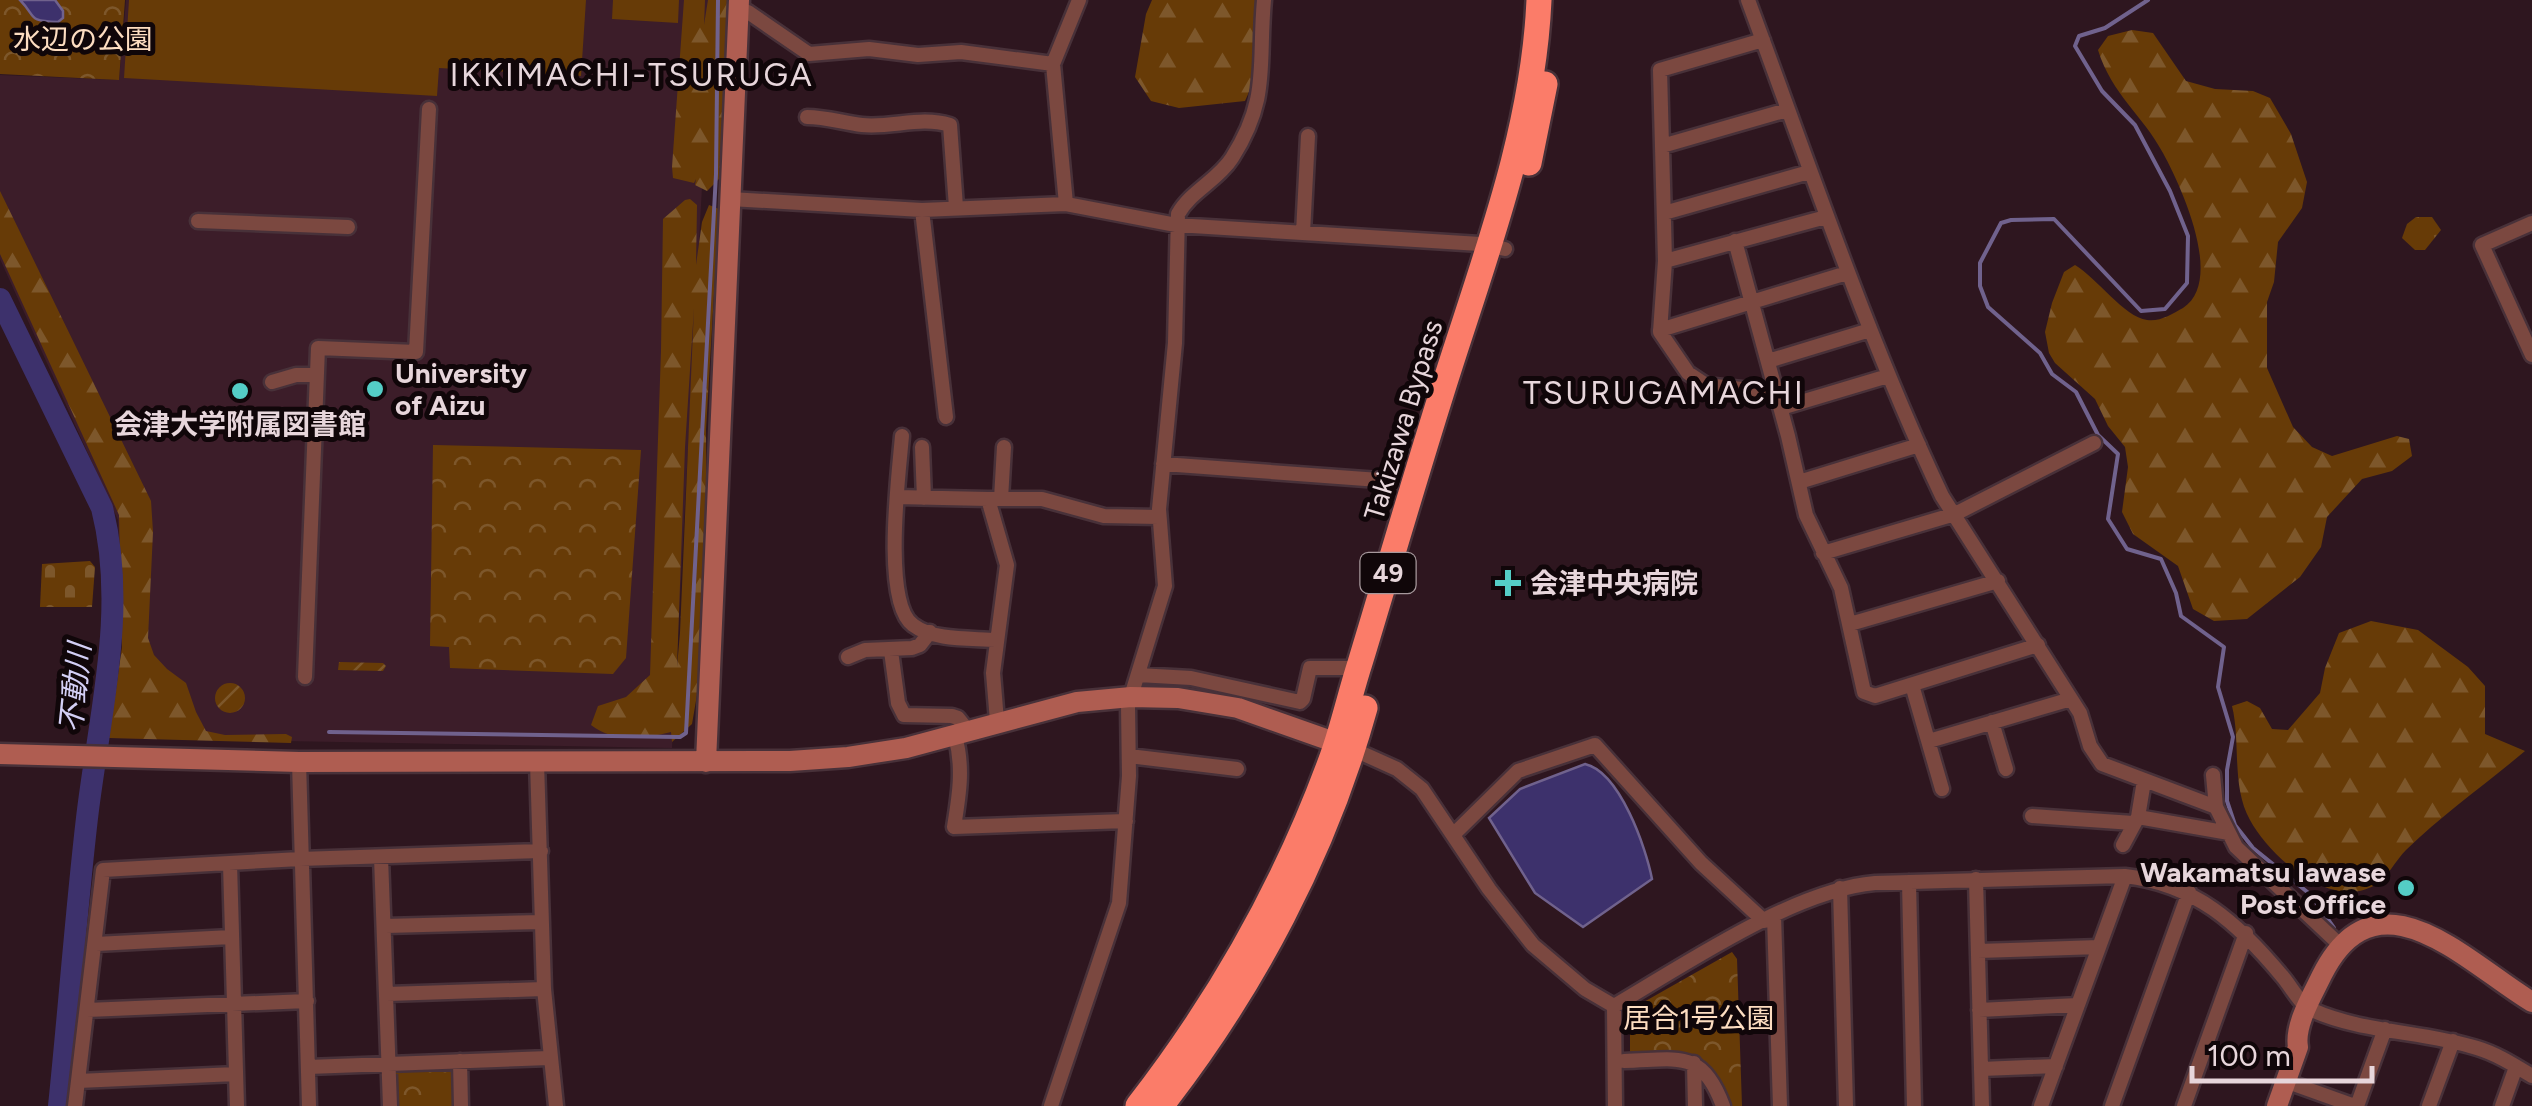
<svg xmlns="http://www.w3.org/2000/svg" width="2532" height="1106" font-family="Figtree,'Noto Sans JP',sans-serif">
<defs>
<pattern id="grass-tufts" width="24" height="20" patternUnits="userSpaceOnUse" patternTransform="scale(2.5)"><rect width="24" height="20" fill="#673b07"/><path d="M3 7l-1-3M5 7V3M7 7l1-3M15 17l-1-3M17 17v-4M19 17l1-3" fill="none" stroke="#7d572b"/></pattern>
<pattern id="forest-firs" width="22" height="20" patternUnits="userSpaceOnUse" patternTransform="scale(2.5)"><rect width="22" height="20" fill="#673b07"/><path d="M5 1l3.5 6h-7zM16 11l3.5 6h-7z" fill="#7d572b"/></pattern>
<pattern id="cemetery-stones" width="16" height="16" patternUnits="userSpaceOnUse" patternTransform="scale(2.5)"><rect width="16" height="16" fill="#673b07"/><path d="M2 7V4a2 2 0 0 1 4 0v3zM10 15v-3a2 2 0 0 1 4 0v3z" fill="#7d572b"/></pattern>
<pattern id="park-crowns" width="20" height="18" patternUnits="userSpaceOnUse" patternTransform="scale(2.5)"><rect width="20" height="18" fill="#673b07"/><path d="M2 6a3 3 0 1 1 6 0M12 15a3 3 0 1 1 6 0" fill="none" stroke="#7d572b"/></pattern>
<pattern id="garden-furrows" width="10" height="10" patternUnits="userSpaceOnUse" patternTransform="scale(2.5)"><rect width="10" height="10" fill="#673b07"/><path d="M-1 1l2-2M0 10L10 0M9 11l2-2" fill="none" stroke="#7d572b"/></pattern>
</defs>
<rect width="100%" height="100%" fill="#2e161f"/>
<path fill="#3c1d29" d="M126,0H712L672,748L109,738L124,648L118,520L0,259V75L119,80Z"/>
<path fill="url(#grass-tufts)" d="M2416,217H2432L2441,230L2425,250H2415L2402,238L2407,224Z"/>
<path fill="url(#forest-firs)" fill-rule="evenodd" d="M684,0H705L704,25L708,0H728L727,151L719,179L707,191L695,185L696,179L694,183L673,178L672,167Z
M1152,0H1258C1257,34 1261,70 1245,101L1179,108L1151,101L1135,77L1146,14Z
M2132,30L2153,33L2186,81L2215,89L2253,91L2270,98L2291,134L2307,182L2302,208L2278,242L2274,282L2267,302V368L2293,427L2312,447L2332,456L2397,436L2409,439L2412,456L2392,471L2362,479L2327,517L2321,547L2300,577L2247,619L2214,621L2193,609L2178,566L2133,534L2122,512L2128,467L2125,447L2108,426L2095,399L2055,363L2049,353L2045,332L2052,303L2064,272L2075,265C2097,278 2124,317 2147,320C2160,322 2172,314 2183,308C2225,281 2181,186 2163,153C2142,114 2112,95 2098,50L2108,36Z
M0,191L151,501L153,532L148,638L154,655L167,669L186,683L196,712L206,731L225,735L286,734L292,737L291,743L109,738L122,647L119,515L0,254Z
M690,199L697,205L696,265L702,222L709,205L719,209L706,430L707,540L698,689L692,724L672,742L671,732C644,739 614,743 591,725L598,706L626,697L650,675L661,351L663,219L685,200ZM694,308L680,633L677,667L685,447Z
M2371,621L2418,630L2468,667L2485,686V734L2525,751C2486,784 2443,814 2406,850C2396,860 2387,878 2375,885C2331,911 2270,857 2250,820C2231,786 2241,742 2232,706L2247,701L2260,708L2272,729L2288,730L2320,693L2325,668L2339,633Z"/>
<path fill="url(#cemetery-stones)" d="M90,561L95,567L92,607H40L42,564Z"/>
<path fill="url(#park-crowns)" d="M0,0H125L119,80L0,74Z
M433,445L641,450L626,658L613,674L450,668L449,647L430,646Z
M1732,952L1737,959L1742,1106H1725L1701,1065L1630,1058V1020L1642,1003Z
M457,1065L458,1106H393V1067Z"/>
<path fill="url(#garden-furrows)" d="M339,662L383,663L386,666L383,671L338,670Z
M215 698a15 15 0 1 1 30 0a15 15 0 1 1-30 0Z"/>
<path fill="#673b07" d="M129,0H586L581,76L439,68L437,96L124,78Z
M613,0H679L678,23L612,19Z"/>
<path fill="#3d316c" stroke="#70628d" stroke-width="2.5" d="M20,0H55L63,11V18L58,22C26,21 37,17 20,0Z
M1585,764C1620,772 1646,848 1652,879L1583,927L1535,893L1489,818L1520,789Z"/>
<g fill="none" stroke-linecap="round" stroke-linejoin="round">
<path stroke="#70628d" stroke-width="4" d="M2148,0L2105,28L2079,36L2075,46L2102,91L2135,125L2170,191L2188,236L2187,283L2165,309L2141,311L2054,219L2011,220L2001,223L1980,263V286L1988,307L2040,353L2052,374L2076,392L2098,435L2118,454L2108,519L2127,549L2161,559L2176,593L2181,616L2224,647L2218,687L2233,737L2227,770V801L2235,825L2253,848L2311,895L2334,928
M329,732L680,737L686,733L716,174L718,0"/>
<path stroke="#3d316c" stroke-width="22" d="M0,299L102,508C128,610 99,715 87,818C76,913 69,1010 59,1106"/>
<defs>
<path id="street" d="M1748,0C1810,167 1866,335 1942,496L2080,713L2090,746L2102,764L2216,807L2236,847L2340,945
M738,11L748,12L809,54L869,49L918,55L961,52L1053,64
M1763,40L1660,70L1665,261L1660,332L1688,373L1706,385L1777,393
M807,117C826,117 844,123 862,125C893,128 920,116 950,125L956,207
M1662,146L1787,110
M730,199L922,210L1066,204L1176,225L1480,244L1505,249
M1066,204L1053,64L1079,0
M922,210L946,417
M1664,213L1809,172
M198,221L348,227
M2532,223L2482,245L2532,355
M1303,233L1308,136
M1735,241L1788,436L1806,515L1841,588L1864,692L1875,696L2038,645
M1665,261L1826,217
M1660,330L1847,273
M1768,361L1870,330
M272,382L296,375H316
M1781,408L1888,376
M902,436C899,472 882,603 913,625C934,641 971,638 996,640
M922,447L924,498
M1163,464L1379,480
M1799,482L1919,445
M897,497L988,499
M1001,499L1004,447
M1823,553L1955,514L2094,443
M1850,624L1998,581
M891,651L898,703L904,715L952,716L958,718L969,732
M848,657L865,650L912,648L920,645L930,632
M1138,675L1191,678L1300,702L1303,699L1310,668H1358
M305,677L318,348L416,352L429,109
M1912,685L1942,789
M997,721L993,673L1007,565L988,499H1042L1104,516L1159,517
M1992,722L2006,769
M955,736C964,767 959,796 954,827L1126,821
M1929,741L2071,699
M1348,747L1397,769L1422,789L1489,889L1533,945L1585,989L1614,1006
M1129,756L1237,769
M299,762L309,1106
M537,762L544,989L556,1106
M2213,775L2216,807
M2032,816L2133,823
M2138,817L2229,833
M1454,834L1518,771L1595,745L1701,863L1764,921
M2123,845L2138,817L2144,781
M381,857L390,1106
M230,864L237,1106
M1976,879L1982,1106
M1909,882L1914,1106
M1840,888L1846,1106
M1774,916L1780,1106
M385,926L542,922
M96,944L231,937
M1978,951L2099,947
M387,994L544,989
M1614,1006C1686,964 1794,890 1875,883L2125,876C2195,884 2238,923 2282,976C2291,986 2300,1005 2312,1010C2363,1033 2424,1031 2477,1048C2497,1054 2514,1065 2532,1076
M1614,1006L1615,1106
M87,1010L307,1001
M1979,1010L2078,1005
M460,1061L461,1106
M1624,1061C1677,1060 1702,1048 1723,1106
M1694,1063L1695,1106
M308,1067L549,1058
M1981,1069L2056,1066
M78,1081L236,1074
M2285,1081L2355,1106
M75,1106L103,870L300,859L541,851
M1051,1106L1119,903L1129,776L1128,706L1165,586L1159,509L1175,343L1178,214C1191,191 1218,180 1232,158C1270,98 1258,65 1264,0
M2041,1106L2125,876
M2112,1106L2189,892
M2184,1106L2246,933
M2357,1106L2385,1029
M2429,1106L2453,1041
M2502,1106L2516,1067"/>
<path id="secondary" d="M0,754L299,762L790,761L848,757L906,748L1077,702L1131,697L1178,698L1238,708L1337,743
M706,762L739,0
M2277,1106L2298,1047C2294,1025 2313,994 2322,975C2377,865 2467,963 2532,1002"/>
<path id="highway" d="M1529,163L1545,84
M1138,1106C1220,1000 1286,884 1332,757C1343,726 1350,694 1360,663C1387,574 1413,484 1441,395C1481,266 1533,137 1539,0
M1161,1106C1253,988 1325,852 1365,708"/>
</defs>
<use href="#street" stroke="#483139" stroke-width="19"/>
<use href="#secondary" stroke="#483139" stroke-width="25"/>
<use href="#highway" stroke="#483139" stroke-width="30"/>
<use href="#street" stroke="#7b4840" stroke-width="14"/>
<use href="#secondary" stroke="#af5d51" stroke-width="20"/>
<use href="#highway" stroke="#fb7c69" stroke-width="25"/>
</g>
<g fill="#54cdc6" stroke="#100609" stroke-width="4">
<circle cx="375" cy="389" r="10"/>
<circle cx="240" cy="391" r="10"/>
<path d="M1503 568h10v10h10v10h-10v10h-10v-10h-10v-10h10z"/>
<circle cx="2406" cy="888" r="10"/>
</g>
<g text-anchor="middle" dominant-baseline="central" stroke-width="10" stroke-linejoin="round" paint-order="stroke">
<rect fill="#100609" stroke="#a6989c" stroke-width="2.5" x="1360.5" y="553" width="55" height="40" rx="8"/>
<g font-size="25" font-weight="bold" fill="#e7d6db">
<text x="1388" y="573">49</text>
</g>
<g font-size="28" fill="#fdddc1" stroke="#100609">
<text x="83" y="39">水辺の公園</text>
<text x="1699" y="1018">居合1号公園</text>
</g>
<g font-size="28" font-weight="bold" fill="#e7d6db" stroke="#100609" text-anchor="start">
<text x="395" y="373">University<tspan x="395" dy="32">of Aizu</tspan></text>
<text x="240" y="424" text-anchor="middle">会津大学附属図書館</text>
<text x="1530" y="583">会津中央病院</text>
<text x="2386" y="872" text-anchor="end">Wakamatsu Iawase<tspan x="2386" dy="32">Post Office</tspan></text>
</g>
<g font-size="28" fill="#e7d6db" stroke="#100609">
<text transform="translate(1403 420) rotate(-73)">Takizawa Bypass</text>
</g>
<g font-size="30" font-style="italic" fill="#d3cff5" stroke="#100609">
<text transform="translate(75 688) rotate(-84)">不動川</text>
</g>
<g font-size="32" letter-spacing="2.5" fill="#e7d6db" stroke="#100609">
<text x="632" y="75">IKKIMACHI-TSURUGA</text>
<text x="1664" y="393">TSURUGAMACHI</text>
</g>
</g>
<path d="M2192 1066v15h180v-15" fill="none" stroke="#e7d6db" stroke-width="5"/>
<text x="2207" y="1066" font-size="30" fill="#e7d6db" stroke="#100609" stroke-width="8" paint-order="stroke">100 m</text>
</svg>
